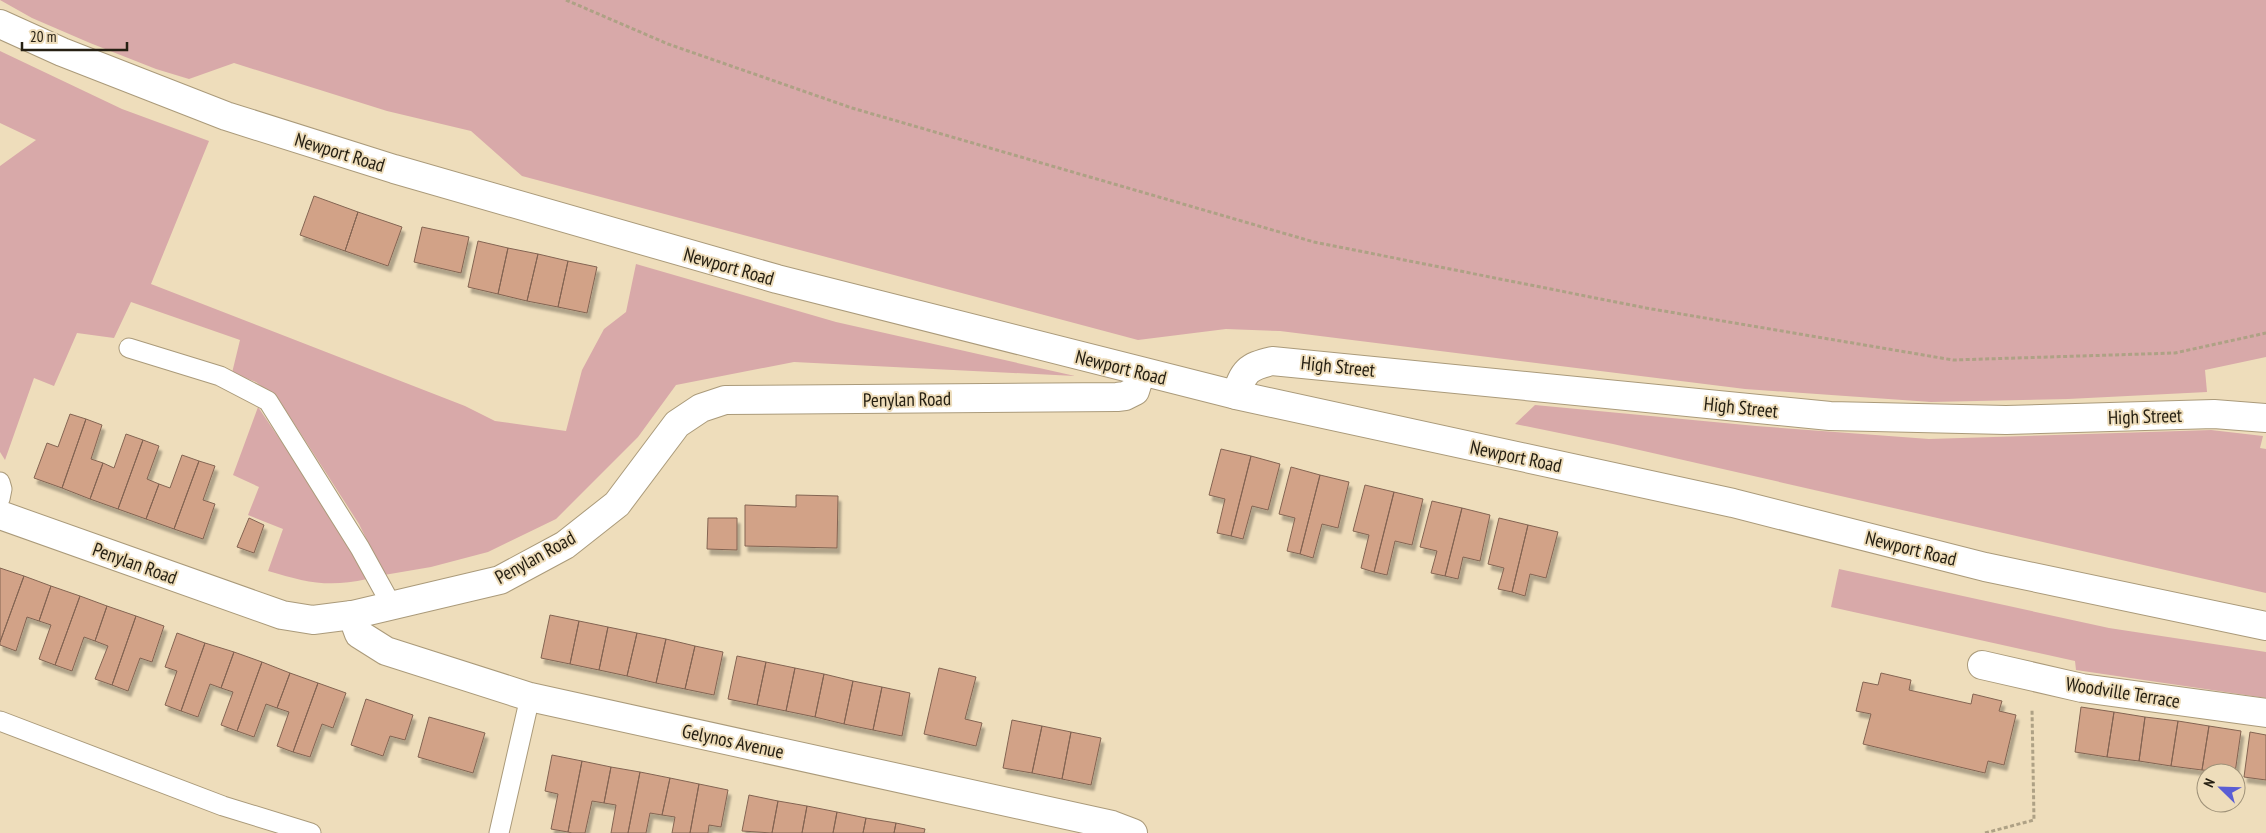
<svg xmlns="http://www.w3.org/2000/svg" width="2266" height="833" font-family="'PT Sans Narrow',sans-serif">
<defs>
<filter id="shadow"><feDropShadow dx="3" dy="5.5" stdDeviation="1" flood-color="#0004"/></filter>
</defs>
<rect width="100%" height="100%" fill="#edb"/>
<path fill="#d8a9a9" d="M0,0H2266V357L2205,370L2207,392L2068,399L1931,402L1745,389L1280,331L1226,329L1138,340L522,176L471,131L387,111L234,63L189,79L156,69L90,43L32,18Z
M0,51L122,109L209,141L151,284L465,406L495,421L566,431L582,370L604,329L626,312L636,264L836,322L1075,376L794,362L676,385L638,437L556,519L488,552L431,567L384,575L359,524L279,400L256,382L232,373L240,340L131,302L114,338L77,333L54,386L34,378L5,460L0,452V166L36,140L0,123Z
M1535,405L1756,426L1929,439L2211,430L2263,436L2260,448L2266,449V593L1613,444L1515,424Z
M258,407L340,528L367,579C328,588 305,582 268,571L283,529L248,515L259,487L233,475Z
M1839,569L2109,628L2266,652V698L2076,670L2075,661L1831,607Z"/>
<path fill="#d2a287" stroke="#836452" filter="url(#shadow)" d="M314,196L358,212L345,251L300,235Z
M358,212L402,227L388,266L345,251Z
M422,227L469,237L461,273L414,262Z
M478,241L508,248L498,294L468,287Z
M508,248L538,254L527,301L498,294Z
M538,254L568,261L558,307L527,301Z
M568,261L597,267L587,313L558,307Z
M70,414L86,419L62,488L34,478L47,443L58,447Z
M86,419L102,425L91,459L103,463L90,499L62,488Z
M126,434L143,440L118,509L90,499L103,463L114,468Z
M143,440L159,446L147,479L159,484L146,519L118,509Z
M1221,449L1251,456L1231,536L1217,533L1225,499L1209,495Z
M182,455L199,461L174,529L146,519L159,484L170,488Z
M1251,456L1280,464L1268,510L1252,506L1243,539L1231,536Z
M199,461L215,466L203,500L215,504L203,539L174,529Z
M1291,467L1320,475L1300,554L1287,551L1295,518L1279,514Z
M1320,475L1349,482L1338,528L1322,524L1313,558L1300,554Z
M1365,485L1394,492L1374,572L1361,568L1369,535L1353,531Z
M1394,492L1423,499L1412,545L1395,541L1387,575L1374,572Z
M796,495L838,496L837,548L745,546V505L796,507Z
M1432,501L1462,508L1445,576L1431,573L1437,551L1420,547Z
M1462,508L1490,515L1480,561L1463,557L1458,579L1445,576Z
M249,518L264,525L254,553L237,547Z
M708,518H737V550L707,549Z
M1499,518L1528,525L1512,592L1498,589L1504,568L1488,564Z
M1528,525L1558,532L1546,578L1530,574L1525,596L1512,592Z
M0,568L24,576L0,642Z
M24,576L51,586L39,621L27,617L16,651L0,645V642Z
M51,586L80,596L55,665L39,659L51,625L39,621Z
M80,596L107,606L95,641L84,637L72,671L55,665Z
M107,606L136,616L112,685L95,679L108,646L95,641Z
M550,615L579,621L570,664L541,658Z
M136,616L164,626L152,662L140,658L128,691L112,685Z
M579,621L608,627L599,670L570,664Z
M608,627L637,633L627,676L599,670Z
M177,633L205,643L181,711L165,705L177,671L165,667Z
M637,633L666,639L656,683L627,676Z
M666,639L695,646L685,689L656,683Z
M205,643L234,652L221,688L210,684L198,717L181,711Z
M695,646L723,652L714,695L685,689Z
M234,652L262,662L237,731L221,725L233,692L221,688Z
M737,656L766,662L757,705L728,699Z
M262,662L290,673L277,708L266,704L254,737L237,731Z
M766,662L795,668L786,711L757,705Z
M795,668L824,674L815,717L786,711Z
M939,668L976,677L965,719L982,723L976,746L924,734Z
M290,673L318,683L293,752L277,746L289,712L277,708Z
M1881,673L1911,680L1909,690L1971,704L1973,694L2002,701L1999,711L2016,715L2004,765L1988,761L1985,773L1863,744L1871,714L1856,711L1863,682L1878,685Z
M824,674L853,681L844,724L815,717Z
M853,681L882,687L873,730L844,724Z
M318,683L346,693L333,728L322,724L310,757L293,752Z
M882,687L910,693L902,736L873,730Z
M366,699L413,715L405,740L390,736L383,756L351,745Z
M2081,707L2114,712L2107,757L2075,752Z
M2114,712L2145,717L2139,761L2107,757Z
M429,717L485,733L473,773L418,757Z
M2145,717L2178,721L2171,766L2139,761Z
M1012,720L1042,726L1032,773L1003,768Z
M2178,721L2209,726L2202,770L2171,766Z
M1042,726L1071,732L1062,779L1032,773Z
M2209,726L2241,731L2235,773L2202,770Z
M1071,732L1101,738L1091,785L1062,779Z
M2250,732L2266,735V780L2244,777Z
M552,755L582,761L568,832L551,829L558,794L545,791Z
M582,761L611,767L604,803L592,801L585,833H572L568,832Z
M611,767L640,772L628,833H611L616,805L604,803Z
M640,772L670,778L662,815L650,813L646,833H628Z
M670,778L699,784L690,833H672L675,817L662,815Z
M699,784L728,790L721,827L709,825L708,833H690Z
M749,795L778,801L772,833L742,831Z
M778,801L807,806L802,833H772Z
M807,806L837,812L833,833H802Z
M837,812L866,818L863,833H833Z
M866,818L896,823L894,833H863Z
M896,823L925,829L924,833H894Z"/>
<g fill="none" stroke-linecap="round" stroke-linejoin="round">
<defs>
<path id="lane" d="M129,348L220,376L268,401L360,548L392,606
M0,482L2,489L0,499
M0,721L223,806L311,833
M499,833L530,697"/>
<path id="street" d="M1236,395C1244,371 1247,367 1272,361L1830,416L2006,420L2214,414L2266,418
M352,615L359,634L386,651L530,697L1112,825L1133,833
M1982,665L2082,688L2266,713"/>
<path id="secondary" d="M0,515L282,615L313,620L352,615L500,580L565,545L617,504L677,424L701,408L725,400L1117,397L1125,396L1135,391L1141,372"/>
<path id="primary" d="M0,24L62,52L226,116L394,169L777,279L1236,395L1733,503L1985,567L2266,626"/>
</defs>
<use href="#lane" stroke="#aa9a7a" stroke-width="21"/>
<use href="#street" stroke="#aa9a7a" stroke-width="30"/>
<use href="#secondary" stroke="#aa9a7a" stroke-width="30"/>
<use href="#primary" stroke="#aa9a7a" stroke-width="30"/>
<path stroke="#aea185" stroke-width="3" stroke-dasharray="4 2.5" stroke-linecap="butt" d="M566,0L668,44L852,108L1314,242L1646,308L1953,360L2175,353L2266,333
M1985,833L2034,820L2032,709"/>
<use href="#lane" stroke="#fff" stroke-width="19"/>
<use href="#street" stroke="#fff" stroke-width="28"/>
<use href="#secondary" stroke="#fff" stroke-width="28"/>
<use href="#primary" stroke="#fff" stroke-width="28"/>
</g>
<g text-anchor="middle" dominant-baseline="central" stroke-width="4" stroke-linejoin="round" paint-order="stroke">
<g font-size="19" fill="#262013" stroke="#edb">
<text transform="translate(340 152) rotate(17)">Newport Road</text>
<text transform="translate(729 266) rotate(16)">Newport Road</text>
<text transform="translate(1338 366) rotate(6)">High Street</text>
<text transform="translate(1121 367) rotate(14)">Newport Road</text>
<text transform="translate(907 399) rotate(-1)">Penylan Road</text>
<text transform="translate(1741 407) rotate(6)">High Street</text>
<text transform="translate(2145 416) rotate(-2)">High Street</text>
<text transform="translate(1516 456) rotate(12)">Newport Road</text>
<text transform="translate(1911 548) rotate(14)">Newport Road</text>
<text transform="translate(535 557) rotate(-29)">Penylan Road</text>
<text transform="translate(135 563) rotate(20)">Penylan Road</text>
<text transform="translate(2123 692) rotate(9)">Woodville Terrace</text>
<text transform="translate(733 741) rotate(12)">Gelynos Avenue</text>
</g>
</g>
<g transform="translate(2221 788) rotate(293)"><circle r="24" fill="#eeddbb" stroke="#9e9178"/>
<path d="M0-4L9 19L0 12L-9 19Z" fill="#5a5dd4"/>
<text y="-8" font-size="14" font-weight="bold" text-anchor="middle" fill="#262013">N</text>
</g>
<path d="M22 42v8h105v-8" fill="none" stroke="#262013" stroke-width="2.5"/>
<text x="30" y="42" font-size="15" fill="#262013" stroke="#eeddbb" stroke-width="4" paint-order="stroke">20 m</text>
</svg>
